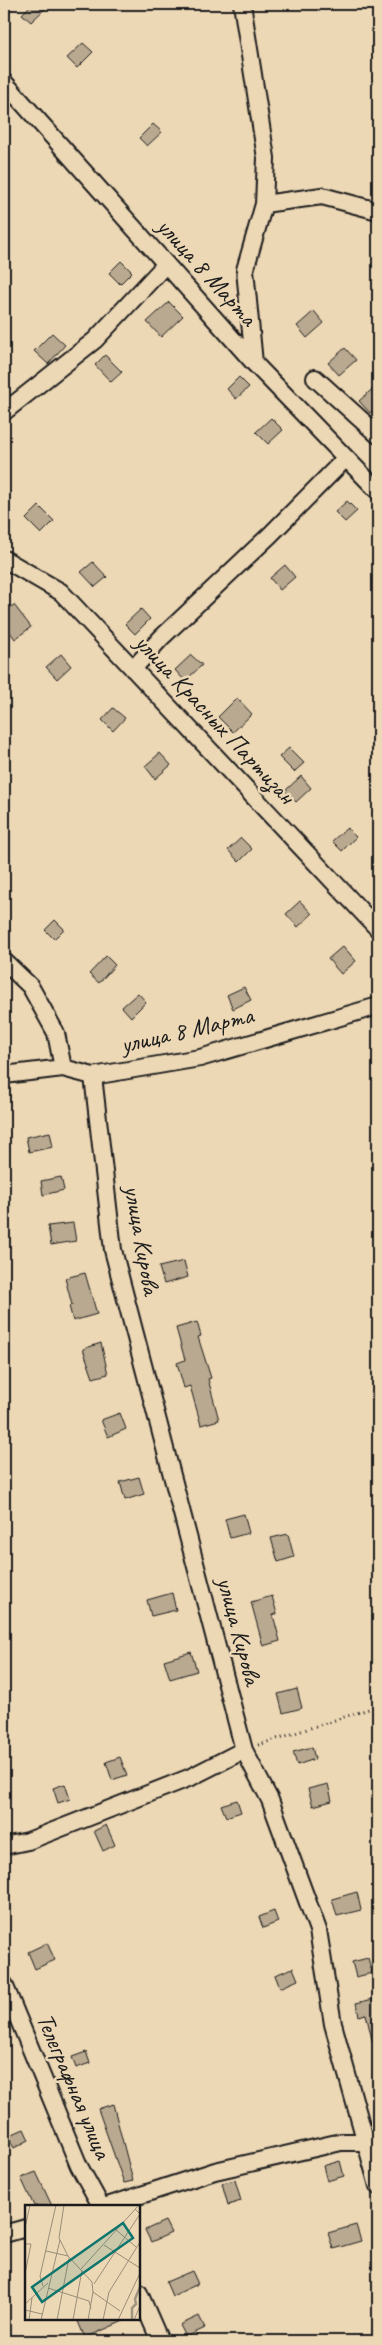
<svg xmlns="http://www.w3.org/2000/svg" width="382" height="2345" font-family="Caveat,sans-serif">
<rect width="100%" height="100%" fill="#edd8b6"/>
<filter id="ink" filterUnits="userSpaceOnUse"><feTurbulence type="fractalNoise" baseFrequency=".02" numOctaves="2"/><feDisplacementMap in="SourceGraphic" scale="10" xChannelSelector="R" yChannelSelector="G"/><feConvolveMatrix kernelMatrix="1 2 1 2 8 2 1 2 1" color-interpolation-filters="sRGB"/></filter>
<g filter="url(#ink)">
<path fill="#b9a990" stroke="#1c1c1c" d="M32,4H50L31,22L22,14Z
M83,43L93,52L77,68L67,58Z
M153,124L162,132L147,146L139,138Z
M121,261L132,272L120,284L109,273Z
M169,302L183,316L161,337L147,322Z
M314,311L324,323L307,338L297,326Z
M52,333L65,345L48,364L34,351Z
M345,348L356,360L339,375L328,363Z
M105,355L122,372L111,382L95,365Z
M239,377L249,387L236,399L227,389Z
M378,384V406L370,413L359,401Z
M271,418L283,430L268,444L256,432Z
M347,501L357,511L345,522L335,512Z
M39,506L54,521L41,534L26,519Z
M93,562L107,577L95,587L81,572Z
M285,565L295,577L280,590L270,578Z
M14,605L31,627L15,639L4,624V612Z
M141,609L150,619L135,634L125,624Z
M61,654L71,666L57,679L46,667Z
M191,655L202,665L185,681L175,670Z
M237,698L252,714L233,732L218,717Z
M113,708L125,718L113,731L102,720Z
M289,748L304,763L294,772L279,757Z
M160,753L171,765L155,779L145,766Z
M301,776L311,788L296,802L285,791Z
M347,828L356,837L342,851L332,841Z
M241,838L252,849L239,862L228,850Z
M300,901L312,914L298,927L286,914Z
M55,920L64,929L54,939L45,930Z
M343,946L356,961L341,974L328,959Z
M106,956L115,965L99,983L89,974Z
M244,987L251,1000L233,1009L227,995Z
M138,993L146,1002L131,1017L122,1007Z
M50,1132L53,1147L29,1152L26,1137Z
M61,1177L64,1190L43,1195L41,1181Z
M73,1223L76,1241L51,1245L48,1226Z
M184,1261L188,1277L164,1284L159,1267Z
M85,1273L97,1314L73,1321L69,1306L72,1305L65,1278Z
M197,1322L201,1336L198,1337L211,1378L208,1379L219,1420L201,1425L190,1386L184,1388L177,1363L185,1360L176,1328Z
M101,1343L108,1374L93,1378L83,1349Z
M120,1413L126,1429L108,1437L101,1420Z
M139,1477L144,1494L125,1500L120,1482Z
M244,1514L249,1533L230,1538L225,1519Z
M288,1534L294,1557L278,1562L271,1538Z
M172,1593L176,1610L151,1616L147,1600Z
M272,1596L277,1614L273,1615L280,1641L263,1646L251,1602Z
M191,1652L197,1671L170,1679L164,1660Z
M297,1689L302,1708L283,1713L278,1694Z
M312,1747L315,1759L297,1765L293,1752Z
M120,1757L127,1775L112,1780L106,1762Z
M65,1784L70,1799L58,1803L53,1788Z
M328,1784L332,1801L313,1806L308,1789Z
M237,1800L241,1812L226,1817L221,1805Z
M106,1825L115,1845L103,1851L94,1831Z
M357,1892L361,1910L337,1916L332,1899Z
M274,1911L278,1922L263,1928L259,1917Z
M47,1943L55,1960L35,1969L28,1952Z
M368,1958L372,1973L356,1977L352,1962Z
M293,1968L298,1980L280,1988L275,1975Z
M378,1998V2044H373L366,2014L359,2016L356,2003Z
M86,2052L90,2063L76,2068L72,2057Z
M113,2104L133,2181L124,2183L98,2109Z
M24,2129L29,2140L14,2148L8,2136Z
M340,2161L344,2176L327,2181L323,2166Z
M36,2172L52,2206H34L21,2178Z
M235,2180L241,2201L228,2205L222,2183Z
M165,2221L171,2233L151,2242L145,2230Z
M356,2225L361,2241L333,2249L328,2233Z
M192,2271L198,2284L172,2296L166,2282Z
M199,2316L205,2328L186,2337L180,2325Z
M77,2319H128L85,2338Z"/>
<g fill="none" stroke-linecap="round" stroke-linejoin="round">
<defs>
<path id="minor" d="M242,4L266,158L264,204L245,270L254,363
M4,82L254,363L378,491
M264,204L322,196L378,211
M315,378L378,435
M4,412L95,340L166,264
M4,559L61,592L378,929
M133,669L161,638L270,535L346,458
M4,961L30,986L56,1033L63,1068
M4,1075L63,1068L93,1076L200,1058L378,1006
M93,1076L113,1250L244,1750L270,1800L318,1930L333,2024L378,2186
M4,1846L28,1841L191,1777L244,1750
M4,1984L79,2166L101,2206
M107,2206L215,2171L341,2142H368
M4,2234L26,2228
M139,2293L160,2341"/>
</defs>
<use href="#minor" stroke="#1c1c1c" stroke-width="20"/>
<path stroke="#1c1c1c" stroke-width="3" stroke-dasharray="1 4" stroke-linecap="butt" d="M258,1745L378,1706"/>
<use href="#minor" stroke="#edd8b6" stroke-width="16"/>
</g>
</g>
<g text-anchor="middle" dominant-baseline="central" stroke-width="5" stroke-linejoin="round" paint-order="stroke">
<g font-size="25" fill="#1c1c1c" stroke="#edd8b6">
<text transform="translate(207 272) rotate(48)">улица 8 Марта</text>
<text transform="translate(215 719) rotate(47)">улица Красных Партизан</text>
<text transform="translate(187 1030) rotate(-13)">улица 8 Марта</text>
<text transform="translate(142 1240) rotate(80)">улица Кирова</text>
<text transform="translate(239 1631) rotate(75)">улица Кирова</text>
<text transform="translate(74 2086) rotate(67)">Телеграфная улица</text>
</g>
</g>
<g transform="translate(25 2205)">
<rect width="115" height="115" fill="#edd8b6"/>
<path fill="none" stroke="#a29580" stroke-width="2.5" d="M107,115V103L111,99L110,94L115,82"/>
<path fill="none" stroke="#998d78" stroke-width="1" d="M39,0L34,33L43,51L67,77L68,87L95,106M0,23L5,0M90,24L111,42M0,39H6L0,69M79,40L115,63M21,46L43,51M56,64L114,0M69,79L115,9L110,4M18,81L15,71L31,0M23,83L64,96L66,104M0,99L23,78M0,105L17,109M4,115L7,93M16,115L35,35M32,115L44,53M48,115L57,65M63,115L68,87M78,115L84,87L115,37M93,115L115,68M109,115L115,101"/>
<path fill="#0f766e" fill-opacity="0.15" stroke="#0f766e" stroke-width="2.5" d="M98,18L108,33L17,97L7,82Z"/>
<rect width="115" height="115" fill="none" stroke="#1c1c1c" stroke-width="2.5"/>
</g>
<rect width="382" height="2345" fill="none" stroke="#edd8b6" stroke-width="20"/>
<rect x="10" y="10" width="362" height="2325" fill="none" stroke="#1c1c1c" stroke-width="2" filter="url(#ink)"/>
</svg>
